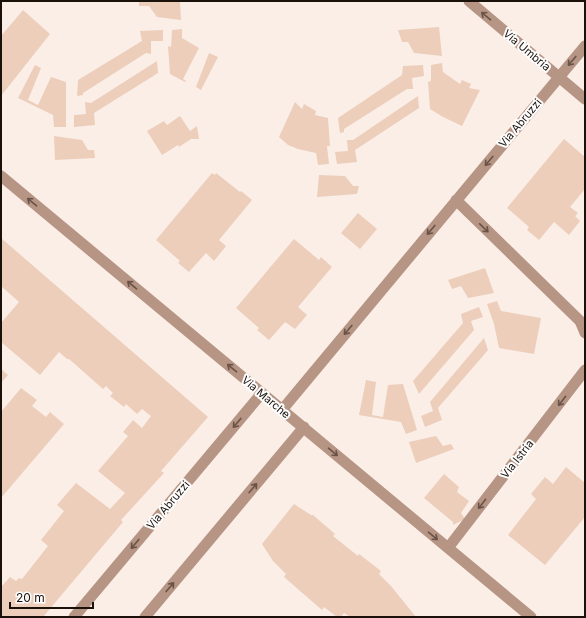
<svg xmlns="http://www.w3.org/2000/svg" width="586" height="618" font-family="Inter,sans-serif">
<rect width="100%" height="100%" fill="#fbeee7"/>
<path fill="#eccebb" d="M139,1H180L181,20L157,17L149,6H139Z
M23,10L50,34L1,96V36Z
M439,27L442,56L414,53L408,42H402L398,30Z
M182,29V38L199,48L183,79L186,81L185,82L170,74L168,46L171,47L172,30Z
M163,30V41H151V54L146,53L83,93V95L77,96L78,80L142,41L140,31Z
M209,53L218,57L201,90L196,87Z
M157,61L158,73L94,113L95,125L74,127V115L86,114L85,102L91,103Z
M442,63L443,72L460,84L462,80L471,84L469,88L480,90L462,126L443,117L430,109L428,82L431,81V65Z
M35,65L41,68L28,100L38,105L51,77L66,82V127H54L53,115L18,98Z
M423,65L424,76L412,78L413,89H407L344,129V132L340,133L338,118L402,75L403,66Z
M418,96L419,108L355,150L357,162L337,164L335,152L348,151L347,140H353Z
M295,102L302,109L304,104L316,111L315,115L328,118L330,146H327L329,164L318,165L316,153L298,149L288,145L279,137Z
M180,116L190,131L197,126L199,139H191L179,147L178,145L162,155L147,131L164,121L167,125Z
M54,136L82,140L88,150H94L95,158L55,160Z
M564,139L585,157V189L570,207L578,213L575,216L580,221L569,235L554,222L539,240L527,230L529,227L507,208Z
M212,173L215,175L216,173L240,192L241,191L252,200L219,240L226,246L214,261L206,253L189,272L178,263L180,261L156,240Z
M319,175L345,176L353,186H359L357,194L317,197Z
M358,213L377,229L360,249L341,233Z
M1,238L208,417L161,471L164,473L121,520L123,522L43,617H1V587L10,577L16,581L19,578L22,579L48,546L41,540L64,511L57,505L76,483L110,509L125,493L98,471L128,436L123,432L133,420L142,428L151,416L142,409L137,414L126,404L124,407L110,396L113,393L106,386L103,389L69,359H67L59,352L40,375L1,342V323L19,302L1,286Z
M294,239L319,260L321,257L332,267L298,307L307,315L295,329L285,322L269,340L257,330L259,328L236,308Z
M485,268L494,293L468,298L461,286L452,289L448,280Z
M497,301L501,311L541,318L534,354L499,348L494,324L487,304Z
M479,307L483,317L471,321L474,330L419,394L413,381L463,323L461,314Z
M484,338L488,350L438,408L442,420L425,427L421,416L433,411L430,402Z
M1,369L8,375L1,383Z
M366,380L376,382L372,415L383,417L388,385L403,384L417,430L406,434L401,422L359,415Z
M21,388L37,400L32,406L46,417L50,412L64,424L1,498V412Z
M436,436L443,446L451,444L454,449L416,463L409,442Z
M566,467L585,483V517L545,565L508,535L536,499L531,494L545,477L553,484Z
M444,474L459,487L457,492L469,501L461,513L465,519L453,525V522L424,498Z
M294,504L311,515H313L335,534L333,536L358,556L359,554L381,571L379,574L391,586L416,617H350L344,613L341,617H337L324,607L322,610L284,577L286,574L273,561L262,544Z"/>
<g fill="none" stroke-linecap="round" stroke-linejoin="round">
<path stroke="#b79584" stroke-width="11" d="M469,1L585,99
M1,176L531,617
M456,200L580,321L585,333
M282,410L585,46
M448,548L585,370
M74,617L262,393
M145,617L304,427"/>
</g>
<defs><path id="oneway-shaft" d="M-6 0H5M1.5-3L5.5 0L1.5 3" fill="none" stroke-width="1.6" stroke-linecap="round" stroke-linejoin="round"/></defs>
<g stroke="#695348">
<use href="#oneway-shaft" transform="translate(486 16) rotate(-140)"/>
<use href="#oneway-shaft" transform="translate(572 61) rotate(130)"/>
<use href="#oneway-shaft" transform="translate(489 161) rotate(130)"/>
<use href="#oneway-shaft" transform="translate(32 202) rotate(-140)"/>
<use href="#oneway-shaft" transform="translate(484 228) rotate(44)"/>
<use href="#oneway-shaft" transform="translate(431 230) rotate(130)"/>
<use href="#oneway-shaft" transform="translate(132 285) rotate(-140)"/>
<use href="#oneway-shaft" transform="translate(348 330) rotate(130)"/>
<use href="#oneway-shaft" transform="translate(232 368) rotate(-140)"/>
<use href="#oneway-shaft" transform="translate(562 401) rotate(128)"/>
<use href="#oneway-shaft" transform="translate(237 423) rotate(130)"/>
<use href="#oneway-shaft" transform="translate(333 452) rotate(40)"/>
<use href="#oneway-shaft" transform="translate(253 488) rotate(-50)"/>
<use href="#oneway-shaft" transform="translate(482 504) rotate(128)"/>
<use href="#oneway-shaft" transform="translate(433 536) rotate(40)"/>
<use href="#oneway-shaft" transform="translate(135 544) rotate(130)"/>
<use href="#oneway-shaft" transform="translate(170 587) rotate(-50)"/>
</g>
<g text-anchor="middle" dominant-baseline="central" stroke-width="4" stroke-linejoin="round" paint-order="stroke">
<g font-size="11" fill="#1b110b" stroke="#fefefe">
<text transform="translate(527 50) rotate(40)">Via Umbria</text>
<text transform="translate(520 123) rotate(-50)">Via Abruzzi</text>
<text transform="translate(266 397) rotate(40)">Via Marche</text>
<text transform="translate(517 459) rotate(-52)">Via Istria</text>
<text transform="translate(168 505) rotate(-50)">Via Abruzzi</text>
</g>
</g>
<rect width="586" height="618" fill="none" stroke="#1b110b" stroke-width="4"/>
<path d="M10 602v6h83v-6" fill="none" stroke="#1b110b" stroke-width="2"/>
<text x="16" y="602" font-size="12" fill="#1b110b" stroke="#fefefe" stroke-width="3" paint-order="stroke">20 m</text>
</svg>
